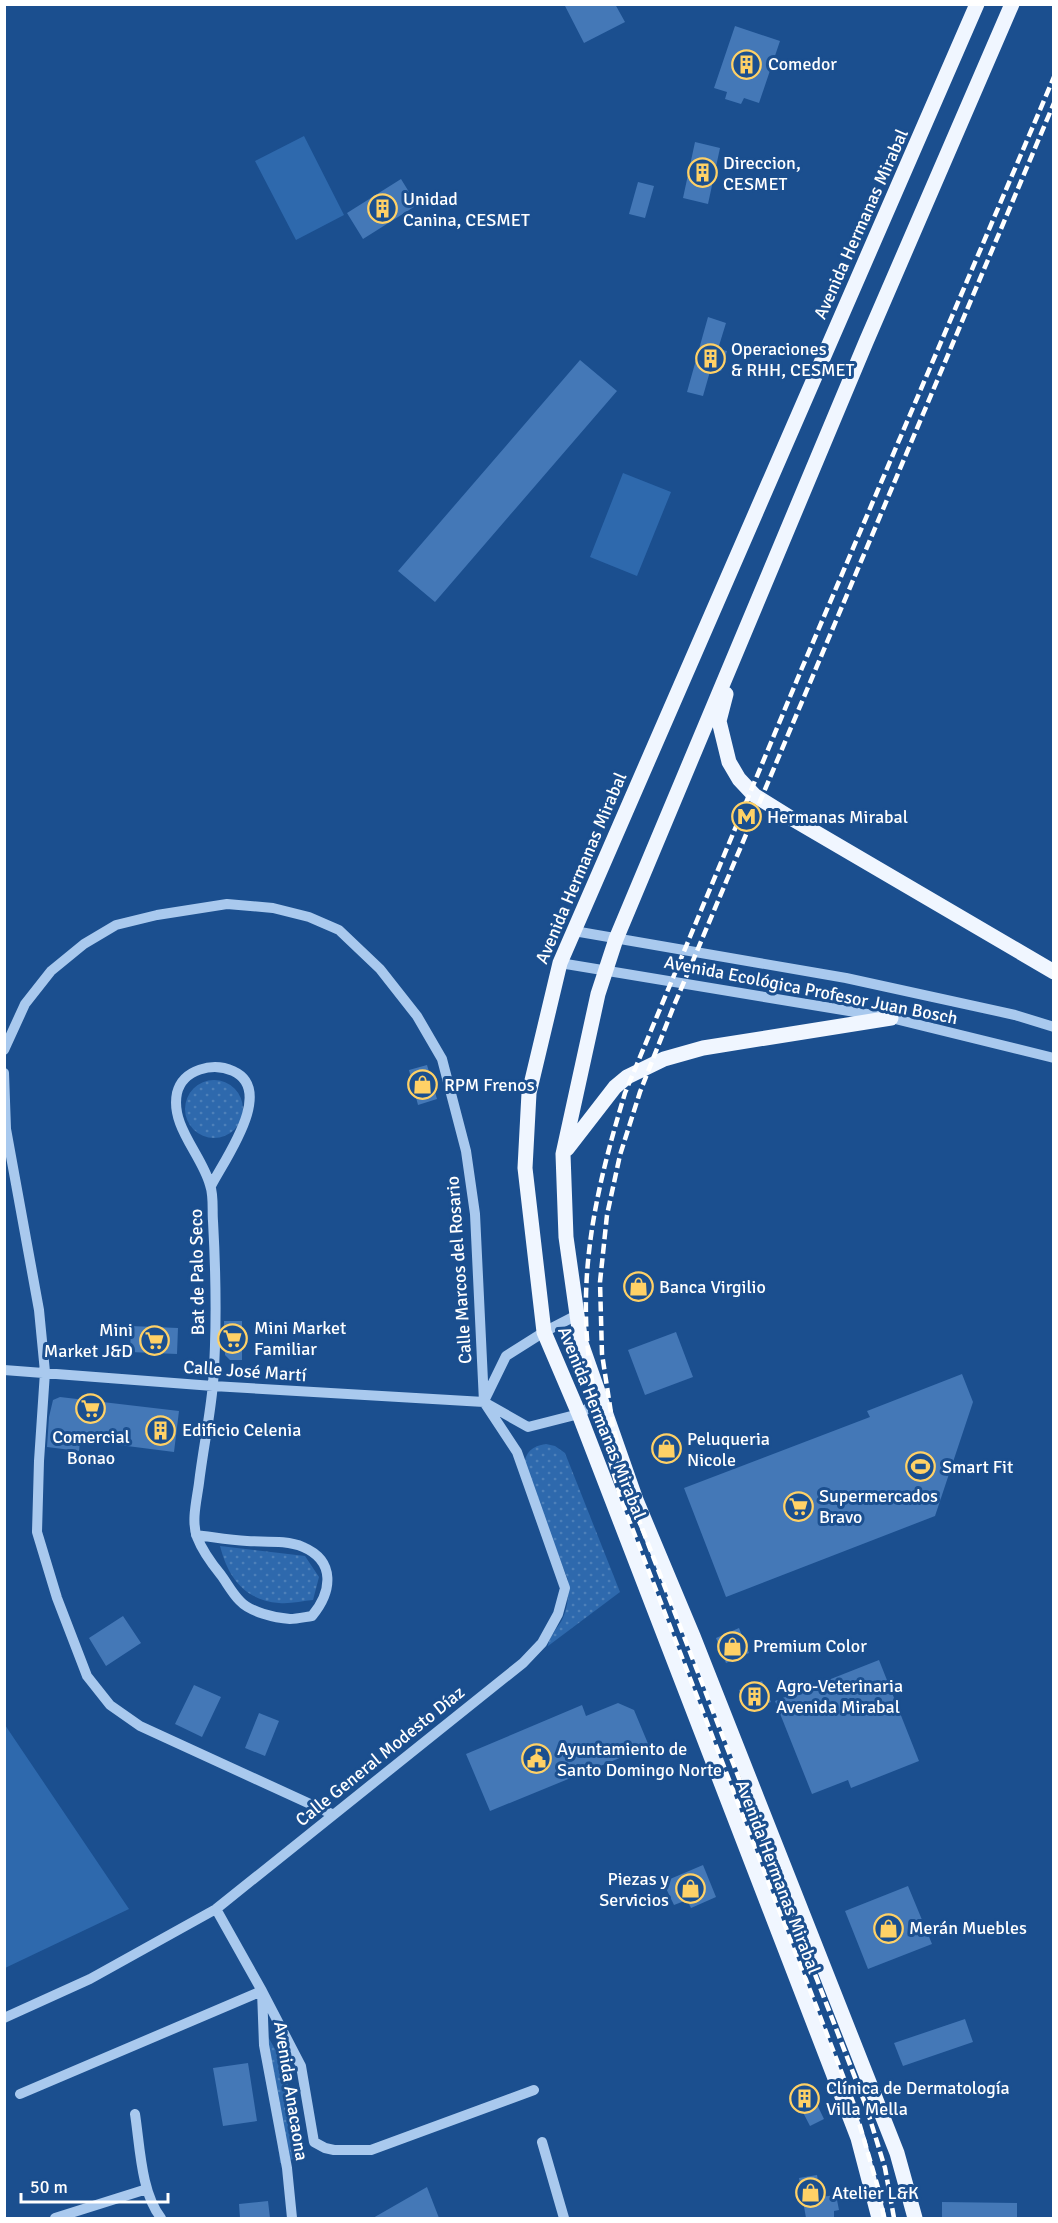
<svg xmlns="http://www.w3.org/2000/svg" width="1058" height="2223" font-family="Signika,sans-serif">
<defs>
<pattern id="park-dots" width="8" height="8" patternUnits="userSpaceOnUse" patternTransform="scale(1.5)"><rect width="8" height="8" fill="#2e69ad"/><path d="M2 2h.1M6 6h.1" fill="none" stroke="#4d80b9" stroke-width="1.8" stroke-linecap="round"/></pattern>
</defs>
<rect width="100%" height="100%" fill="#1b4f8f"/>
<path fill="url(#park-dots)" d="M185 1109a29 29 0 1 1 58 0a29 29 0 1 1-58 0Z
M546,1444L555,1446L565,1453L620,1592L548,1646C549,1636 557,1629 562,1620C568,1607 569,1594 568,1580L524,1466C525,1452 532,1446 546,1444Z
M220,1546L305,1556L319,1577L313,1600C302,1601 290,1604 279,1603C244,1600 228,1577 220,1546Z
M267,2035L284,2065L303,2156L280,2163Z"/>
<path fill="#2e69ad" d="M304,136L344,215L296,240L255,161Z
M623,473L671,492L637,576L590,557Z
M5,1725L129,1909L5,1968H4Z"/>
<path fill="#4478b7" d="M564,4H615L625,22L584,43Z
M735,26L780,41L759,103L744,98L741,104L725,99L727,92L714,88Z
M695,142L720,148L708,204L683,198Z
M401,179L417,205L363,239L347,213Z
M638,182L654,186L645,218L629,214Z
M708,317L726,323L718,349L727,351L721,371L711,368L703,396L687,392Z
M580,360L617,391L435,602L398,571Z
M427,1065L437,1099L418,1105L409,1070Z
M224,1321H242V1360H230L225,1355Z
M131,1326L178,1328L177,1354L130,1352Z
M676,1332L693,1377L645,1395L628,1350Z
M962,1374L973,1402L935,1516L726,1597L684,1488L870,1417L867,1411Z
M60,1397L179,1411L174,1452L80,1440L79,1451L47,1447L49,1417L53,1400Z
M670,1437L678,1456L663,1463L655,1443Z
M123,1616L141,1643L106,1666L89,1638Z
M739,1628L749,1653L726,1663L716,1638Z
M879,1660L919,1761L851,1788L848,1780L812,1794L775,1701Z
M762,1681L771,1702L748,1711L739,1690Z
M194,1685L221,1697L202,1737L175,1724Z
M618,1703L634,1710L649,1746L490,1811L466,1754L582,1705L586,1716Z
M259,1713L279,1721L265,1756L245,1748Z
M703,1865L716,1897L691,1908L687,1900L674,1905L663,1882Z
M908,1886L932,1944L868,1969L845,1911Z
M965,2019L973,2042L903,2066L894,2043Z
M248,2063L257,2121L223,2126L213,2068Z
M808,2086L824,2119L810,2126L793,2093Z
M817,2175L821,2197L836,2195L839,2210L834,2211V2218H806L799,2178Z
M427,2187L439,2218H373Z
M268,2201L270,2218H240L239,2204Z
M942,2202L1017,2203V2218H942Z"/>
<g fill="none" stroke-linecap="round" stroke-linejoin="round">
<path stroke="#a9c9ee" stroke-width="10" d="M574,931L846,978L1015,1015L1054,1027
M560,963L891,1018L1054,1058
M4,1050L25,1004L51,971L84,944L116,925L157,915L227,904L273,908L309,917L339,930L380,969L417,1016L442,1059L466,1151L475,1214L484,1402
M4,1073L6,1129L39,1310L45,1372L39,1461L37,1532L57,1598L87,1676L110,1705L140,1726L332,1814
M4,1370L213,1386L484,1402L528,1427L579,1414L601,1400
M485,1399L506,1356L544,1332L577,1315
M196,1535C213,1537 230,1540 247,1541C265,1542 287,1540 303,1547C336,1561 332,1592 312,1616C305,1617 297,1619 290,1619C275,1618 250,1612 240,1601C232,1593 227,1583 221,1575C212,1564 202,1550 197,1537C191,1521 197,1499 199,1483C203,1450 210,1417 213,1384C217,1330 216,1275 213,1221C212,1210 214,1196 210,1185C202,1155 170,1126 177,1093C183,1069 213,1062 233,1071C276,1090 224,1160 211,1186
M216,1909L262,1991L264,2045L287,2168L292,2218
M4,2018L90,1979L216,1909L523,1663L542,1643L558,1614L565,1588L517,1452L484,1402
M20,2094L262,1991L301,2066L314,2142L325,2148L334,2150H371L534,2090
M135,2114C140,2146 141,2193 161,2218
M542,2142L564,2218
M55,2218L147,2189"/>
<path stroke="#f0f6ff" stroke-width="15" d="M726,694L719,721L729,762L739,779L754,795L791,818L1054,972
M567,1149L615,1087L627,1077L664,1059L703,1048L891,1018
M879,2218L858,2138L579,1414L544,1332L525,1168L529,1093L560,963L977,4
M915,2218L897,2153L693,1636L636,1500L581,1343L566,1237L563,1154L598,994L616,939L866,342L1012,4"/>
<path stroke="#fff" stroke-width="4.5" stroke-dasharray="10 4.5" stroke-linecap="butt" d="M884,2218L879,2191L853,2102L621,1499C606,1447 591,1394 587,1339C581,1252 600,1176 625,1093L802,668L1054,77
M894,2218L885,2168L866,2106L635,1510L613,1426L602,1354L600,1282L607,1215L620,1155L640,1092L673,1008L1054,103"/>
</g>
<defs>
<symbol id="building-ring" viewBox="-11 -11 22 22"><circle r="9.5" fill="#1b4f8f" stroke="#ffd166" stroke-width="1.5"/><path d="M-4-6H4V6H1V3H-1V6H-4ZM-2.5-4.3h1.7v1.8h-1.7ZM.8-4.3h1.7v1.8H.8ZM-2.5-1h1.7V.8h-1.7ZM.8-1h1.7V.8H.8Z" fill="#ffd166"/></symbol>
<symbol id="metro-ring" viewBox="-11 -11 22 22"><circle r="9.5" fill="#1b4f8f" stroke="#ffd166" stroke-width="1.5"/><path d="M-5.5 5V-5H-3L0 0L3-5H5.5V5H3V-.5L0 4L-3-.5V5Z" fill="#ffd166"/></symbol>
<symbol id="shop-ring" viewBox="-11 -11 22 22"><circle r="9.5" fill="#1b4f8f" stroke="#ffd166" stroke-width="1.5"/><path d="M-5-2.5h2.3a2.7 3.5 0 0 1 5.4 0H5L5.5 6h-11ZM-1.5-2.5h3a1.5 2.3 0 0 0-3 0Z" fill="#ffd166"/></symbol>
<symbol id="supermarket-ring" viewBox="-11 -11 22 22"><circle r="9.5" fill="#1b4f8f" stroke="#ffd166" stroke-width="1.5"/><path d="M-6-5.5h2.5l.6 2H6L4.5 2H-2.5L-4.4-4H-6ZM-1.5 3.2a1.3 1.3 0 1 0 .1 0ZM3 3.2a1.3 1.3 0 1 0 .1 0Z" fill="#ffd166"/></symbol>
<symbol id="stadium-ring" viewBox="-11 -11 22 22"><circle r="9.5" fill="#1b4f8f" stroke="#ffd166" stroke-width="1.5"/><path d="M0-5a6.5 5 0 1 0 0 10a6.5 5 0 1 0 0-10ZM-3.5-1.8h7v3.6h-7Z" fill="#ffd166"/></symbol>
<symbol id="civic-ring" viewBox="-11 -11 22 22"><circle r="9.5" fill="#1b4f8f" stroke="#ffd166" stroke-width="1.5"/><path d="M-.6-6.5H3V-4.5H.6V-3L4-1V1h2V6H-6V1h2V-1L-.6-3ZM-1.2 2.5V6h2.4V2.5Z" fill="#ffd166"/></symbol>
</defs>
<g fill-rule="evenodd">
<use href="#building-ring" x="730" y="48" width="33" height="33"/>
<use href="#building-ring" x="686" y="156" width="33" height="33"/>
<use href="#building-ring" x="366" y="192" width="33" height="33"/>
<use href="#building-ring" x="694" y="342" width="33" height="33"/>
<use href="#metro-ring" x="730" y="800" width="33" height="33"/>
<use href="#shop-ring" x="406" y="1068" width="33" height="33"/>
<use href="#shop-ring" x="622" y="1270" width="33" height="33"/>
<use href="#supermarket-ring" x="216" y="1322" width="33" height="33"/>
<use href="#supermarket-ring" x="138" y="1324" width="33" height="33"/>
<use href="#supermarket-ring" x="74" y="1392" width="33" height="33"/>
<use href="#building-ring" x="144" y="1414" width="33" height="33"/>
<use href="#shop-ring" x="650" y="1432" width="33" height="33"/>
<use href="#stadium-ring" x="904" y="1450" width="33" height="33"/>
<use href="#supermarket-ring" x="782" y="1490" width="33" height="33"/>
<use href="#shop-ring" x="716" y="1630" width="33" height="33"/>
<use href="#building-ring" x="738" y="1680" width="33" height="33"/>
<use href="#civic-ring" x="520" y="1742" width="33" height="33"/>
<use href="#shop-ring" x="674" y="1872" width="33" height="33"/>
<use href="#shop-ring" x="872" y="1912" width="33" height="33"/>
<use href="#building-ring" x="788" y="2082" width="33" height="33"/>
<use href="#shop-ring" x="794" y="2176" width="33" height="33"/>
</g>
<g text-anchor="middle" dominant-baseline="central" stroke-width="6" stroke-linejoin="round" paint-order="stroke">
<g font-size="18" fill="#fff" stroke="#1b4f8f" text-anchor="start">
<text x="768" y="64">Comedor</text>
<text x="723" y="163">Direccion,<tspan x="723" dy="21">CESMET</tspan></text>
<text x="403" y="199">Unidad<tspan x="403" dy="21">Canina, CESMET</tspan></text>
<text x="731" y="349">Operaciones<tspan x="731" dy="21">&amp; RHH, CESMET</tspan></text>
<text x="767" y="817">Hermanas Mirabal</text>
<text x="444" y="1085">RPM Frenos</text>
<text x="659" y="1287">Banca Virgilio</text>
<text x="254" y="1328">Mini Market<tspan x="254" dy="21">Familiar</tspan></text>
<text x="133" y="1330" text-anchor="end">Mini<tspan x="133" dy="21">Market J&amp;D</tspan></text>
<text x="182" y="1430">Edificio Celenia</text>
<text x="91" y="1437" text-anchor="middle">Comercial<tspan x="91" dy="21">Bonao</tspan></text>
<text x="687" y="1439">Peluqueria<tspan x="687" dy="21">Nicole</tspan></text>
<text x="942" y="1467">Smart Fit</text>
<text x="819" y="1496">Supermercados<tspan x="819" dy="21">Bravo</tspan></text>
<text x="753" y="1646">Premium Color</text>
<text x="776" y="1686">Agro-Veterinaria<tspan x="776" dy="21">Avenida Mirabal</tspan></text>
<text x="557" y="1749">Ayuntamiento de<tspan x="557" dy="21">Santo Domingo Norte</tspan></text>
<text x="669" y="1879" text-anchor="end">Piezas y<tspan x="669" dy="21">Servicios</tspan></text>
<text x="909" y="1928">Merán Muebles</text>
<text x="826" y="2088">Clínica de Dermatología<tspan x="826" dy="21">Villa Mella</tspan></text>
<text x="832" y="2193">Atelier L&amp;K</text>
</g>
<g font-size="18" fill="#fff" stroke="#1b4f8f">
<text transform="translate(861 224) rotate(-66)">Avenida Hermanas Mirabal</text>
<text transform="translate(581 868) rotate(-67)">Avenida Hermanas Mirabal</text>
<text transform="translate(811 990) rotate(11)">Avenida Ecológica Profesor Juan Bosch</text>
<text transform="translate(459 1270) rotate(-94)">Calle Marcos del Rosario</text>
<text transform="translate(197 1272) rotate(-91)">Bat de Palo Seco</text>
<text transform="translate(245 1371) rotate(4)">Calle José Martí</text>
<text transform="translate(602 1423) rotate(68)">Avenida Hermanas Mirabal</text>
<text transform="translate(380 1756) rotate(-39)">Calle General Modesto Díaz</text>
<text transform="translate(778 1877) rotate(69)">Avenida Hermanas Mirabal</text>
<text transform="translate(291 2091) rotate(81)">Avenida Anacaona</text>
</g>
</g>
<rect width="1058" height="2223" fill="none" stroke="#ffffff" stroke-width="12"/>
<path d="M21 2193v9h147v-9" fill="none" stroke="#ffffff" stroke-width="3"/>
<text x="30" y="2193" font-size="18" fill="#ffffff" stroke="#1b4f8f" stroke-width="4.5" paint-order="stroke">50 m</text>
</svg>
